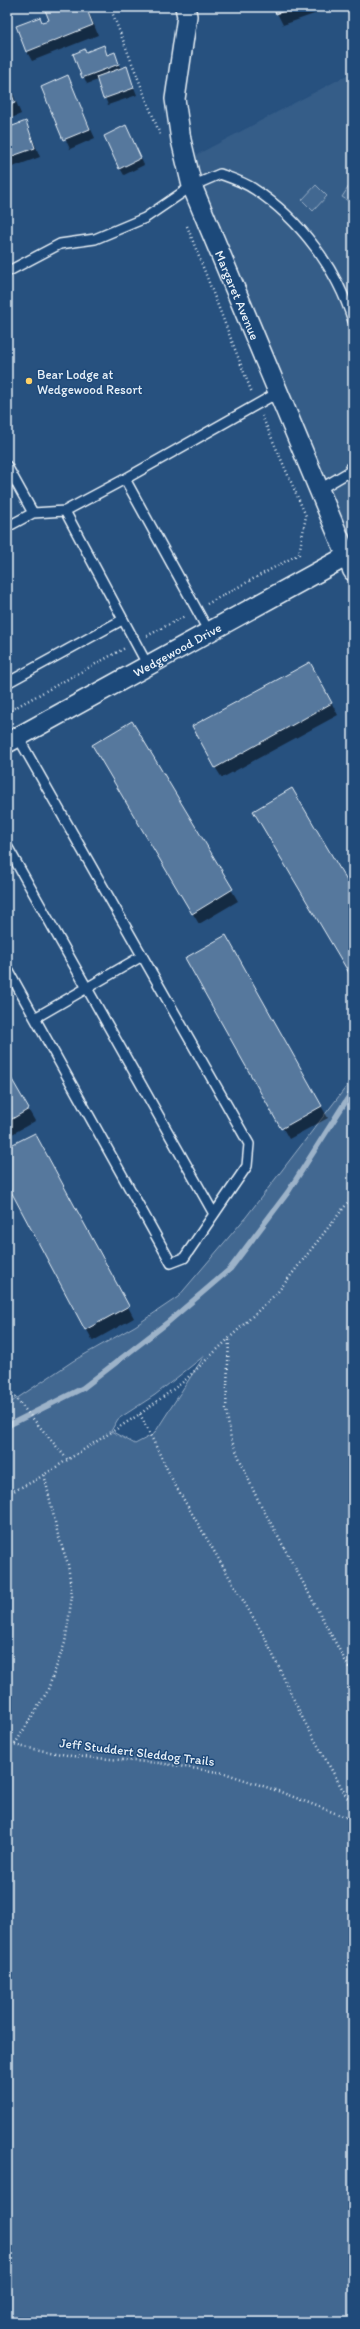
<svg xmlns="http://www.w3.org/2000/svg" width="360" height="2329" font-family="Itim,sans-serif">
<rect width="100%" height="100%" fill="#27517f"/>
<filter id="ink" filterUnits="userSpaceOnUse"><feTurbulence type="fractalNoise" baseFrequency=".025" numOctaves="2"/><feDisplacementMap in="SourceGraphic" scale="8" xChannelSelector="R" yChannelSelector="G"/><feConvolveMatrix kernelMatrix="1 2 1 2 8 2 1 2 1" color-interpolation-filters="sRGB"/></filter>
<g filter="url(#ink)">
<path fill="#355d88" d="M353,72V571L183,162Z"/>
<path fill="#436891" stroke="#96acc4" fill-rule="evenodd" d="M353,180V204L342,197Z
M316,185L327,196L313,211L302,200Z
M353,1078V2322H7V1405L73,1361L135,1326L178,1297L246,1217ZM204,1356L154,1434L135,1444L111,1431L118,1419L155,1395Z"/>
<path fill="#0007" d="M56,7H87L98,35L32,61L27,52L42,23L50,20Z
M274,7H334L283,25Z
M104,47L108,56L114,54L121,69L126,67L137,95L108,105L98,80L87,84L74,54L86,53Z
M67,77L95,138L70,149L42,87Z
M7,79L21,114L7,120Z
M26,122L40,157L7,169V129Z
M129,133L144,165L124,175L120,168Z
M316,674L338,715L222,778L215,767Z
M132,722L238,901L199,924L93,745Z
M292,789L353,893V978L254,811Z
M226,937L328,1118L289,1139L187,958Z
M7,1073L35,1121L7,1137Z
M41,1145L134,1318L93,1341L7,1182V1149Z"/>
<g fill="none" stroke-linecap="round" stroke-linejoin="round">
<path stroke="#9db3c9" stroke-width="5.5" d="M7,1426L83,1388L167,1323L230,1269L288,1192L353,1090"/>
</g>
<path fill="#57789d" stroke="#e8f1f8" d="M53,7H86L93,25L26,52L16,26L40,17L42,22L49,20L45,10Z
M273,7H296L276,14Z
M104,45L107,55L115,52L119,64L82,78L73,54L85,49L86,52Z
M127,66L134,88L103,99L96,77Z
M68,75L90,129L63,140L41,87Z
M7,82L15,103L7,106Z
M26,121L35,148L7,158V128Z
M126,125L141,158L119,169L104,136Z
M310,662L332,703L215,768L192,726Z
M132,721L233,889L192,914L92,745Z
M292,788L353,891L352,978L253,811Z
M226,935L322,1106L281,1129L185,958Z
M7,1071L29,1109L7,1122Z
M35,1133L129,1306L85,1330L7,1184V1147Z"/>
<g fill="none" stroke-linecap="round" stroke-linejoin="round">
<defs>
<path id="service" d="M7,272L60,244L95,239L145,218L192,186L220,174C231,178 244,182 254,189C300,219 337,269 353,321
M7,466L33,513
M125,479L279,392
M320,489L349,472L353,464
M7,527L33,513L65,511
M148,666L65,511L125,479L209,632
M7,683L122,620
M7,846L214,1214
M7,968L171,1263L184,1258L247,1166L249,1144L18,737
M35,1018L142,956"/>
<g id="minor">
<path id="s1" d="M185,7L187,16L175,99L181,140L192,186L353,571"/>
<path id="s2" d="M7,743L347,556"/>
</g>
</defs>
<use href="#service" stroke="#e8f1f8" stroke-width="12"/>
<use href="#minor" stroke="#e8f1f8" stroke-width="22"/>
<path stroke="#e8f1f8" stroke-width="2.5" stroke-dasharray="1 3" stroke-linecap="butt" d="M110,7L161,137
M187,226L252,393
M207,604L299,554L306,516L262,416
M147,636L185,616
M7,712L125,648
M229,1340L226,1409L231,1439L255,1494L353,1675
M7,1388L67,1459
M140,1414L174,1483L264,1636L303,1719L353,1808
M7,1494L34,1481L140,1414L183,1382L277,1293L353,1196
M7,1744L72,1756L159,1763L224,1773L278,1791L353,1820
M15,1744L47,1692L65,1643L72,1596L68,1564L58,1535L44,1474"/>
<use href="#service" stroke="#1f4a7a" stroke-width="9"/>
<use href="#minor" stroke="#1f4a7a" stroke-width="19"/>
</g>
</g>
<circle fill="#ffd166" stroke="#1f4a7a" stroke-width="1.5" cx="29" cy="381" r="4"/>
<g text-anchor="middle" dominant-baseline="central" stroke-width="3" stroke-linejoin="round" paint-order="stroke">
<g font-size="13" fill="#e8f1f8" stroke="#1f4a7a">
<text stroke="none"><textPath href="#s1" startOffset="300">Margaret Avenue</textPath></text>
<text stroke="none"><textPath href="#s2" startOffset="194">Wedgewood Drive</textPath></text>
<text transform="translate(137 1752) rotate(7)">Jeff Studdert Sleddog Trails</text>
</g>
<g font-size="13" fill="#e8f1f8" stroke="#1f4a7a" text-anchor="start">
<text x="37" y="374">Bear Lodge at<tspan x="37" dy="15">Wedgewood Resort</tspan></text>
</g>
</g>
<rect width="360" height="2329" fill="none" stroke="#1f4a7a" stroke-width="24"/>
<rect x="12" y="12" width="336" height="2305" fill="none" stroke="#e8f1f8" stroke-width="1.5" filter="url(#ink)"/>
</svg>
